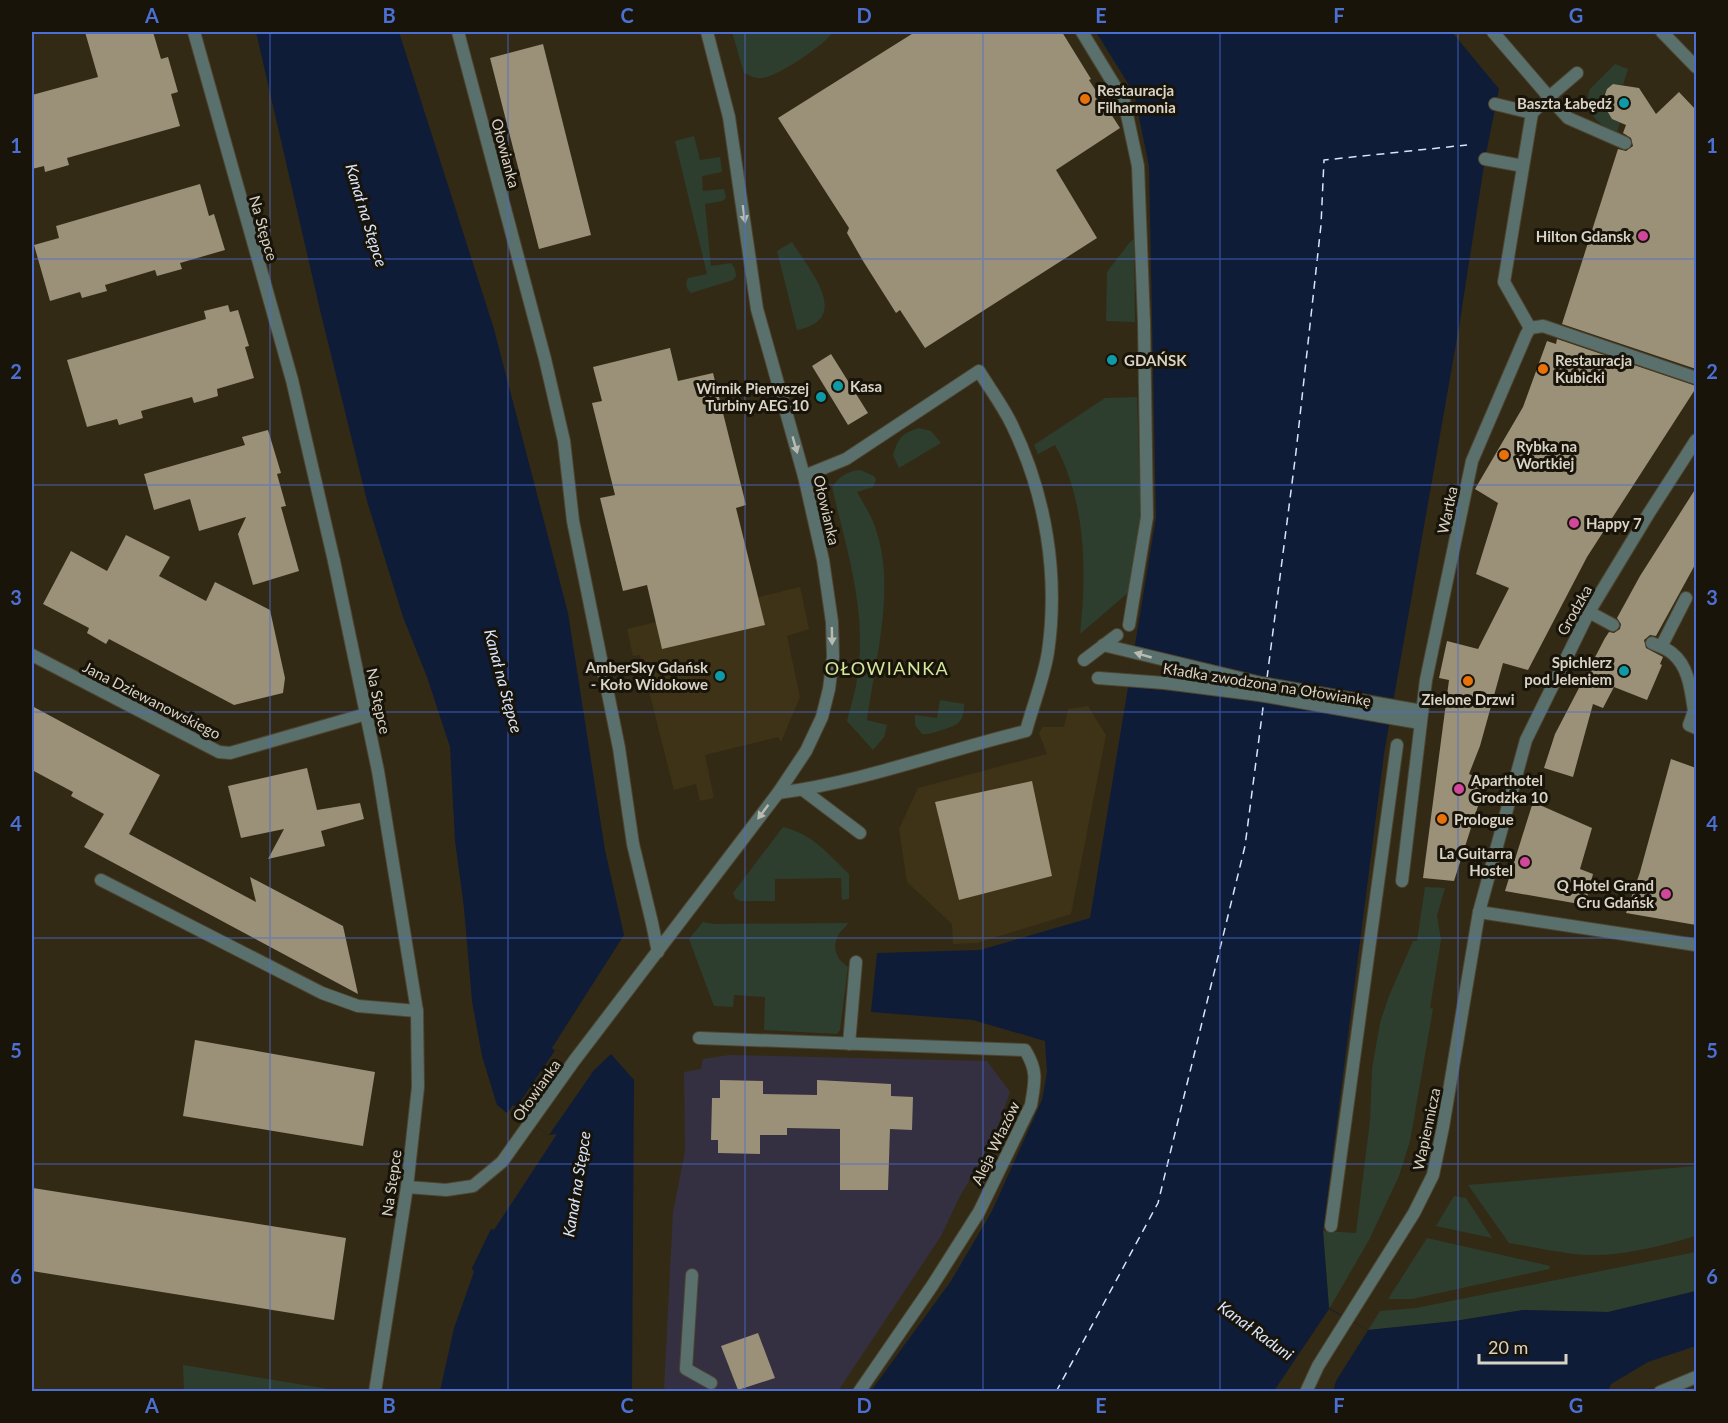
<svg xmlns="http://www.w3.org/2000/svg" width="1728" height="1423" font-family="Lato,sans-serif">
<rect width="100%" height="100%" fill="#332a15"/>
<path fill="#3e3316" d="M800,587L809,629L787,636L800,697L781,742L778,737L705,755L714,798L700,801L696,784L674,790L640,655L633,656L627,629Z
M1088,706L1106,735L1071,914L977,943L953,944L952,924L907,882L899,829L918,788L1047,754L1039,733L1043,727H1064L1068,709Z"/>
<path fill="#343041" d="M730,1055L987,1061L1010,1092L994,1137L959,1198L941,1236L838,1391L673,1392L664,1388L673,1212L685,1151L684,1072L701,1069L703,1059Z"/>
<path fill="#2d3e2e" d="M732,32H833C824,45 779,76 762,78C755,79 749,75 744,73Z
M1615,64L1628,69L1623,85L1613,84L1601,97C1609,108 1603,115 1620,122L1617,133C1600,127 1581,110 1590,89Z
M694,136L700,160L720,157L722,172L702,176L703,191L724,189L726,198L722,201L705,204L711,266L731,263L735,269L736,276L733,280L691,293C686,288 685,285 688,278L707,274L675,141Z
M1134,239L1135,322L1106,321L1107,272L1130,242Z
M792,242C808,268 854,319 797,330L777,251Z
M1137,397L1141,522L1129,592L1080,634C1087,572 1086,501 1055,445L1038,454L1034,445L1105,398Z
M919,428L931,431L941,443L899,468L893,455C899,437 901,434 919,428Z
M860,470L874,476L876,480L873,487L857,492C865,506 873,518 877,533C895,590 875,662 867,720L887,725L884,737L873,750L847,721C852,702 858,683 859,663C865,603 845,544 832,487C839,477 847,471 860,470Z
M940,700L964,704C964,723 958,725 942,730C935,732 929,735 922,734L915,725V715L937,718Z
M783,827C814,835 827,853 849,874V899L842,900L841,878L775,879V901H740L735,898L733,893Z
M1425,887L1445,888L1437,916L1441,940L1430,1008L1433,1009L1410,1141L1399,1176L1369,1240L1329,1309L1323,1231L1356,1233L1370,1121L1372,1069L1380,1023L1389,996L1413,941H1417Z
M703,922L713,924L848,923C846,927 842,929 839,934C831,947 836,959 848,967L840,1030L837,1034L764,1030L765,997L734,995L733,1007L714,1006L689,939Z
M1696,1166V1236C1661,1246 1624,1256 1587,1255C1561,1254 1535,1247 1509,1243L1468,1185Z
M1454,1196L1466,1198L1492,1238L1436,1226Z
M1427,1238L1550,1266L1549,1269L1412,1299H1388Z
M1696,1252V1291L1608,1312L1523,1310L1455,1321L1368,1330L1380,1311L1416,1308Z
M183,1365L328,1389L327,1392L184,1391Z"/>
<path fill="#0e1c38" d="M256,32H399L494,329L568,613L605,850L624,935L552,1048L555,1051L556,1049L591,1073L611,1054L634,1080L632,1391H440L454,1328L474,1272L472,1268L491,1229L494,1230L557,1134L549,1135L514,1111L516,1107L513,1105L507,1113L497,1105L482,1056L472,1001L464,908L455,841L450,747L427,677L403,617L367,501L320,310Z
M1096,32H1452L1499,89L1485,159L1460,321L1384,754L1323,1231L1329,1308L1368,1330L1455,1321L1523,1310L1608,1312L1696,1291V1346L1648,1362L1611,1384L1608,1391H871L951,1281L992,1211L1042,1100L1047,1072L1045,1041L973,1020L871,1012L877,953L980,950L1090,918L1156,517L1149,166L1134,93Z"/>
<path fill="#332a15" d="M1132,645L1262,676L1397,699L1392,725L1258,701L1126,686Z
M556,1049L592,1073L549,1135L514,1111Z
M1329,1309L1368,1330L1336,1381L1333,1392L1274,1391Z"/>
<g fill="none" stroke-linecap="round" stroke-linejoin="round">
<path stroke="#d8e5fc" stroke-width="1.5" stroke-dasharray="8 6" stroke-linecap="butt" d="M1267,678L1296,452L1321,225L1324,160L1467,145
M1056,1392L1158,1203L1245,846L1264,700"/>
</g>
<path fill="#9b9078" d="M85,32H153L161,59L168,57L178,92L171,94L180,126L67,158L69,165L45,172L44,166L32,169V95L98,77Z
M915,32H1062L1091,79L1089,80L1120,128L1056,170L1097,238L925,348L900,310L896,313L863,261L847,233L849,228L778,118Z
M543,44L591,235L539,249L490,58Z
M1613,84L1639,88L1656,114L1679,92L1696,110V369L1562,324L1618,149L1626,151L1633,146L1631,138L1623,133L1626,125L1612,119L1604,106V97L1607,89Z
M200,184L209,216L214,214L225,250L180,263L182,269L157,276L155,270L105,285L107,291L82,298L80,292L50,301L34,245L59,238L56,226Z
M228,305L230,312L238,310L249,346L245,347L254,378L217,389L218,396L194,403L192,397L141,411L143,418L119,425L117,419L87,427L67,360L206,319L204,311Z
M1557,339L1696,386V388L1587,557L1528,670L1503,663L1480,746L1469,774L1486,781L1454,881L1423,878L1449,680L1439,678L1447,641L1478,649L1509,588L1476,574L1498,503L1475,489L1523,407L1547,341L1556,344Z
M670,348L678,381L713,373L746,505L736,508L765,625L662,649L647,585L623,591L600,498L615,495L592,403L602,401L593,367Z
M831,354L868,413L848,425L812,366Z
M268,430L281,473L277,474L286,506L281,507L299,571L253,585L238,534L246,517L199,531L190,499L154,510L144,474L245,445L242,437Z
M1696,488V563L1656,636L1650,635L1644,640L1646,648L1663,657L1660,664L1662,665L1647,700L1614,687L1603,708L1593,704L1573,777L1544,768L1555,734L1605,638L1609,632L1614,633L1620,629L1621,624L1617,618L1640,576Z
M126,535L170,557L159,576L206,601L215,582L270,610L285,678L283,693L234,705L109,639L106,644L87,633L89,628L43,604L71,551L107,571Z
M32,706L160,775L129,834L256,902L250,877L343,926L358,994L84,847L104,814L71,796L73,792L32,770Z
M1671,759L1696,768V925L1626,913L1640,872Z
M307,768L317,810L360,803L364,819L321,831L325,846L268,859L284,829L241,838L228,786Z
M1032,781L1052,876L959,900L935,802Z
M1533,802L1592,828L1580,869L1593,874L1585,905L1505,891Z
M195,1040L375,1072L363,1146L183,1116Z
M720,1080L763,1081V1094L817,1095V1080L891,1084V1096L913,1097L912,1130L890,1129L888,1190H840V1129L787,1128V1135H760V1154L718,1153V1140H711L712,1098H720Z
M33,1188L346,1238L334,1320L32,1271V1203Z
M758,1333L775,1378L738,1390L721,1346Z"/>
<g fill="none" stroke-linecap="round" stroke-linejoin="round">
<defs>
<path id="service" d="M1589,612L1613,625
M1652,643C1659,646 1668,649 1673,654C1689,667 1691,692 1694,711
M1661,647L1686,598
M1696,705L1689,725L1696,728
M803,790L860,833
M778,793C862,782 944,751 1026,731C1033,705 1044,678 1048,652C1059,575 1046,495 1012,425C1003,406 990,389 979,371L846,459L804,476
M101,880L322,993L358,1006L417,1011
M692,1275L686,1369L711,1383"/>
<path id="pedestrian" d="M194,32L292,380L334,561
M1082,32L1124,101L1138,166L1144,322L1147,517L1129,625
M1493,32L1549,97L1545,102
M1577,73L1549,97L1568,118L1625,143
M1495,104L1532,113
M1485,159L1523,166
M1530,328L1504,282L1532,113L1540,105
M1103,645L1261,683L1422,711
M1084,660L1117,635
M1098,678L1165,683L1259,695L1420,723
M1402,881L1426,680L1472,461L1526,335L1530,328L1543,326L1696,378
M699,1038L1025,1050C1038,1071 1035,1081 1031,1105L979,1212L932,1286L859,1392
M849,1044L856,962
M1331,1226L1397,745
M1660,1392L1696,1377"/>
<path id="minor" d="M458,32L545,359L564,441L573,521L619,748L633,844L652,923L658,952
M1662,32L1696,67
M334,561L378,771L417,1011L418,1087L407,1187L375,1392
M32,655L219,752L230,753L366,714
M1479,912L1696,945
M407,1187L446,1190L473,1186L502,1162L574,1061L778,793L806,751L822,717L829,689L833,657L832,622L823,560L804,476L757,309L729,117L707,32"/>
<path id="tertiary" d="M1306,1392L1318,1366L1414,1213L1433,1175L1443,1127L1479,912L1526,740L1589,612L1649,513L1696,440"/>
</defs>
<use href="#service" stroke="#4e4531" stroke-width="14"/>
<use href="#pedestrian" stroke="#4e4531" stroke-width="14"/>
<use href="#minor" stroke="#4e4531" stroke-width="14"/>
<use href="#tertiary" stroke="#4e4531" stroke-width="14"/>
<use href="#service" stroke="#5a706d" stroke-width="12"/>
<use href="#pedestrian" stroke="#5a706d" stroke-width="12"/>
<use href="#minor" stroke="#5a706d" stroke-width="12"/>
<use href="#tertiary" stroke="#5a706d" stroke-width="12"/>
</g>
<defs><path id="oneway-solid" d="M-6-.8H1V-3.2L6.5 0L1 3.2V.8H-6Z" transform="scale(1.5)"/></defs>
<g fill="#b9bab0">
<use href="#oneway-solid" transform="translate(744 214) rotate(82)"/>
<use href="#oneway-solid" transform="translate(795 445) rotate(74)"/>
<use href="#oneway-solid" transform="translate(832 636) rotate(89)"/>
<use href="#oneway-solid" transform="translate(1143 655) rotate(-164)"/>
<use href="#oneway-solid" transform="translate(763 812) rotate(127)"/>
</g>
<path fill="none" stroke="#4c6fd4" stroke-width="1.5" stroke-opacity="0.55" d="M270,32V1392M508,32V1392M745,32V1392M983,32V1392M1220,32V1392M1458,32V1392M32,259H1696M32,485H1696M32,712H1696M32,938H1696M32,1164H1696"/>
<g fill="#e8710a" stroke="#18140a" stroke-width="2">
<circle cx="1085" cy="99" r="6"/>
<circle cx="1543" cy="369" r="6"/>
<circle cx="1504" cy="455" r="6"/>
<circle cx="1468" cy="681" r="6"/>
<circle cx="1442" cy="819" r="6"/>
</g>
<g fill="#0f9aa8" stroke="#18140a" stroke-width="2">
<circle cx="1624" cy="103" r="6"/>
<circle cx="1112" cy="360" r="6"/>
<circle cx="838" cy="386" r="6"/>
<circle cx="821" cy="397" r="6"/>
<circle cx="1624" cy="671" r="6"/>
<circle cx="720" cy="676" r="6"/>
</g>
<g fill="#d1479c" stroke="#18140a" stroke-width="2">
<circle cx="1643" cy="236" r="6"/>
<circle cx="1574" cy="523" r="6"/>
<circle cx="1459" cy="789" r="6"/>
<circle cx="1525" cy="862" r="6"/>
<circle cx="1666" cy="894" r="6"/>
</g>
<g text-anchor="middle" dominant-baseline="central" stroke-width="6" stroke-linejoin="round" paint-order="stroke">
<g font-size="15" font-weight="bold" fill="#d9d3c6" stroke="#18140a" text-anchor="start">
<text x="1097" y="90">Restauracja<tspan x="1097" dy="17">Filharmonia</tspan></text>
<text x="1612" y="103" text-anchor="end">Baszta Łabędź</text>
<text x="1631" y="236" text-anchor="end">Hilton Gdansk</text>
<text x="1124" y="360">GDAŃSK</text>
<text x="1555" y="360">Restauracja<tspan x="1555" dy="17">Kubicki</tspan></text>
<text x="850" y="386">Kasa</text>
<text x="809" y="388" text-anchor="end">Wirnik Pierwszej<tspan x="809" dy="17">Turbiny AEG 10</tspan></text>
<text x="1516" y="446">Rybka na<tspan x="1516" dy="17">Wortkiej</tspan></text>
<text x="1586" y="523">Happy 7</text>
<text x="1612" y="662" text-anchor="end">Spichlerz<tspan x="1612" dy="17">pod Jeleniem</tspan></text>
<text x="708" y="667" text-anchor="end">AmberSky Gdańsk<tspan x="708" dy="17">- Koło Widokowe</tspan></text>
<text x="1468" y="699" text-anchor="middle">Zielone Drzwi</text>
<text x="1471" y="780">Aparthotel<tspan x="1471" dy="17">Grodzka 10</tspan></text>
<text x="1454" y="819">Prologue</text>
<text x="1513" y="853" text-anchor="end">La Guitarra<tspan x="1513" dy="17">Hostel</tspan></text>
<text x="1654" y="885" text-anchor="end">Q Hotel Grand<tspan x="1654" dy="17">Cru Gdańsk</tspan></text>
</g>
<g font-size="15" fill="#d9d3c6" stroke="#18140a">
<text transform="translate(506 153) rotate(75)">Ołowianka</text>
<text transform="translate(264 228) rotate(74)">Na Stępce</text>
<text transform="translate(827 510) rotate(77)">Ołowianka</text>
<text transform="translate(1447 510) rotate(-78)">Wartka</text>
<text transform="translate(1574 610) rotate(-61)">Grodzka</text>
<text transform="translate(1267 684) rotate(9)">Kładka zwodzona na Ołowiankę</text>
<text transform="translate(152 700) rotate(27)">Jana Dziewanowskiego</text>
<text transform="translate(379 701) rotate(78)">Na Stępce</text>
<text transform="translate(536 1090) rotate(-55)">Ołowianka</text>
<text transform="translate(1426 1129) rotate(-78)">Wapiennicza</text>
<text transform="translate(995 1143) rotate(-64)">Aleja Włazów</text>
<text transform="translate(391 1183) rotate(-82)">Na Stępce</text>
</g>
<g font-size="16" font-style="italic" fill="#d8e5fc" stroke="#18140a">
<text transform="translate(367 215) rotate(73)">Kanał na Stępce</text>
<text transform="translate(504 681) rotate(75)">Kanał na Stępce</text>
<text transform="translate(576 1184) rotate(-81)">Kanał na Stępce</text>
<text transform="translate(1256 1330) rotate(36)">Kanał Raduni</text>
</g>
<g font-size="18" letter-spacing="1.5" fill="#d4e79b" stroke="#18140a">
<text x="887" y="668">OŁOWIANKA</text>
</g>
</g>
<rect width="1728" height="1423" fill="none" stroke="#18140a" stroke-width="66"/>
<path d="M1479 1354v9h87v-9" fill="none" stroke="#d9d3c6" stroke-width="3"/>
<text x="1488" y="1354" font-size="18" fill="#d9d3c6" stroke="#18140a" stroke-width="4.5" paint-order="stroke">20 m</text>
<rect x="33" y="33" width="1662" height="1357" fill="none" stroke="#4c6fd4" stroke-width="2"/>
<g font-size="20" text-anchor="middle" font-weight="bold" fill="#4c6fd4">
<text x="152" y="23">A</text>
<text x="389" y="23">B</text>
<text x="627" y="23">C</text>
<text x="864" y="23">D</text>
<text x="1101" y="23">E</text>
<text x="1339" y="23">F</text>
<text x="1576" y="23">G</text>
<text x="16" y="153">1</text>
<text x="1712" y="153">1</text>
<text x="16" y="379">2</text>
<text x="1712" y="379">2</text>
<text x="16" y="605">3</text>
<text x="1712" y="605">3</text>
<text x="16" y="831">4</text>
<text x="1712" y="831">4</text>
<text x="16" y="1058">5</text>
<text x="1712" y="1058">5</text>
<text x="16" y="1284">6</text>
<text x="1712" y="1284">6</text>
<text x="152" y="1413">A</text>
<text x="389" y="1413">B</text>
<text x="627" y="1413">C</text>
<text x="864" y="1413">D</text>
<text x="1101" y="1413">E</text>
<text x="1339" y="1413">F</text>
<text x="1576" y="1413">G</text>
</g>
</svg>
